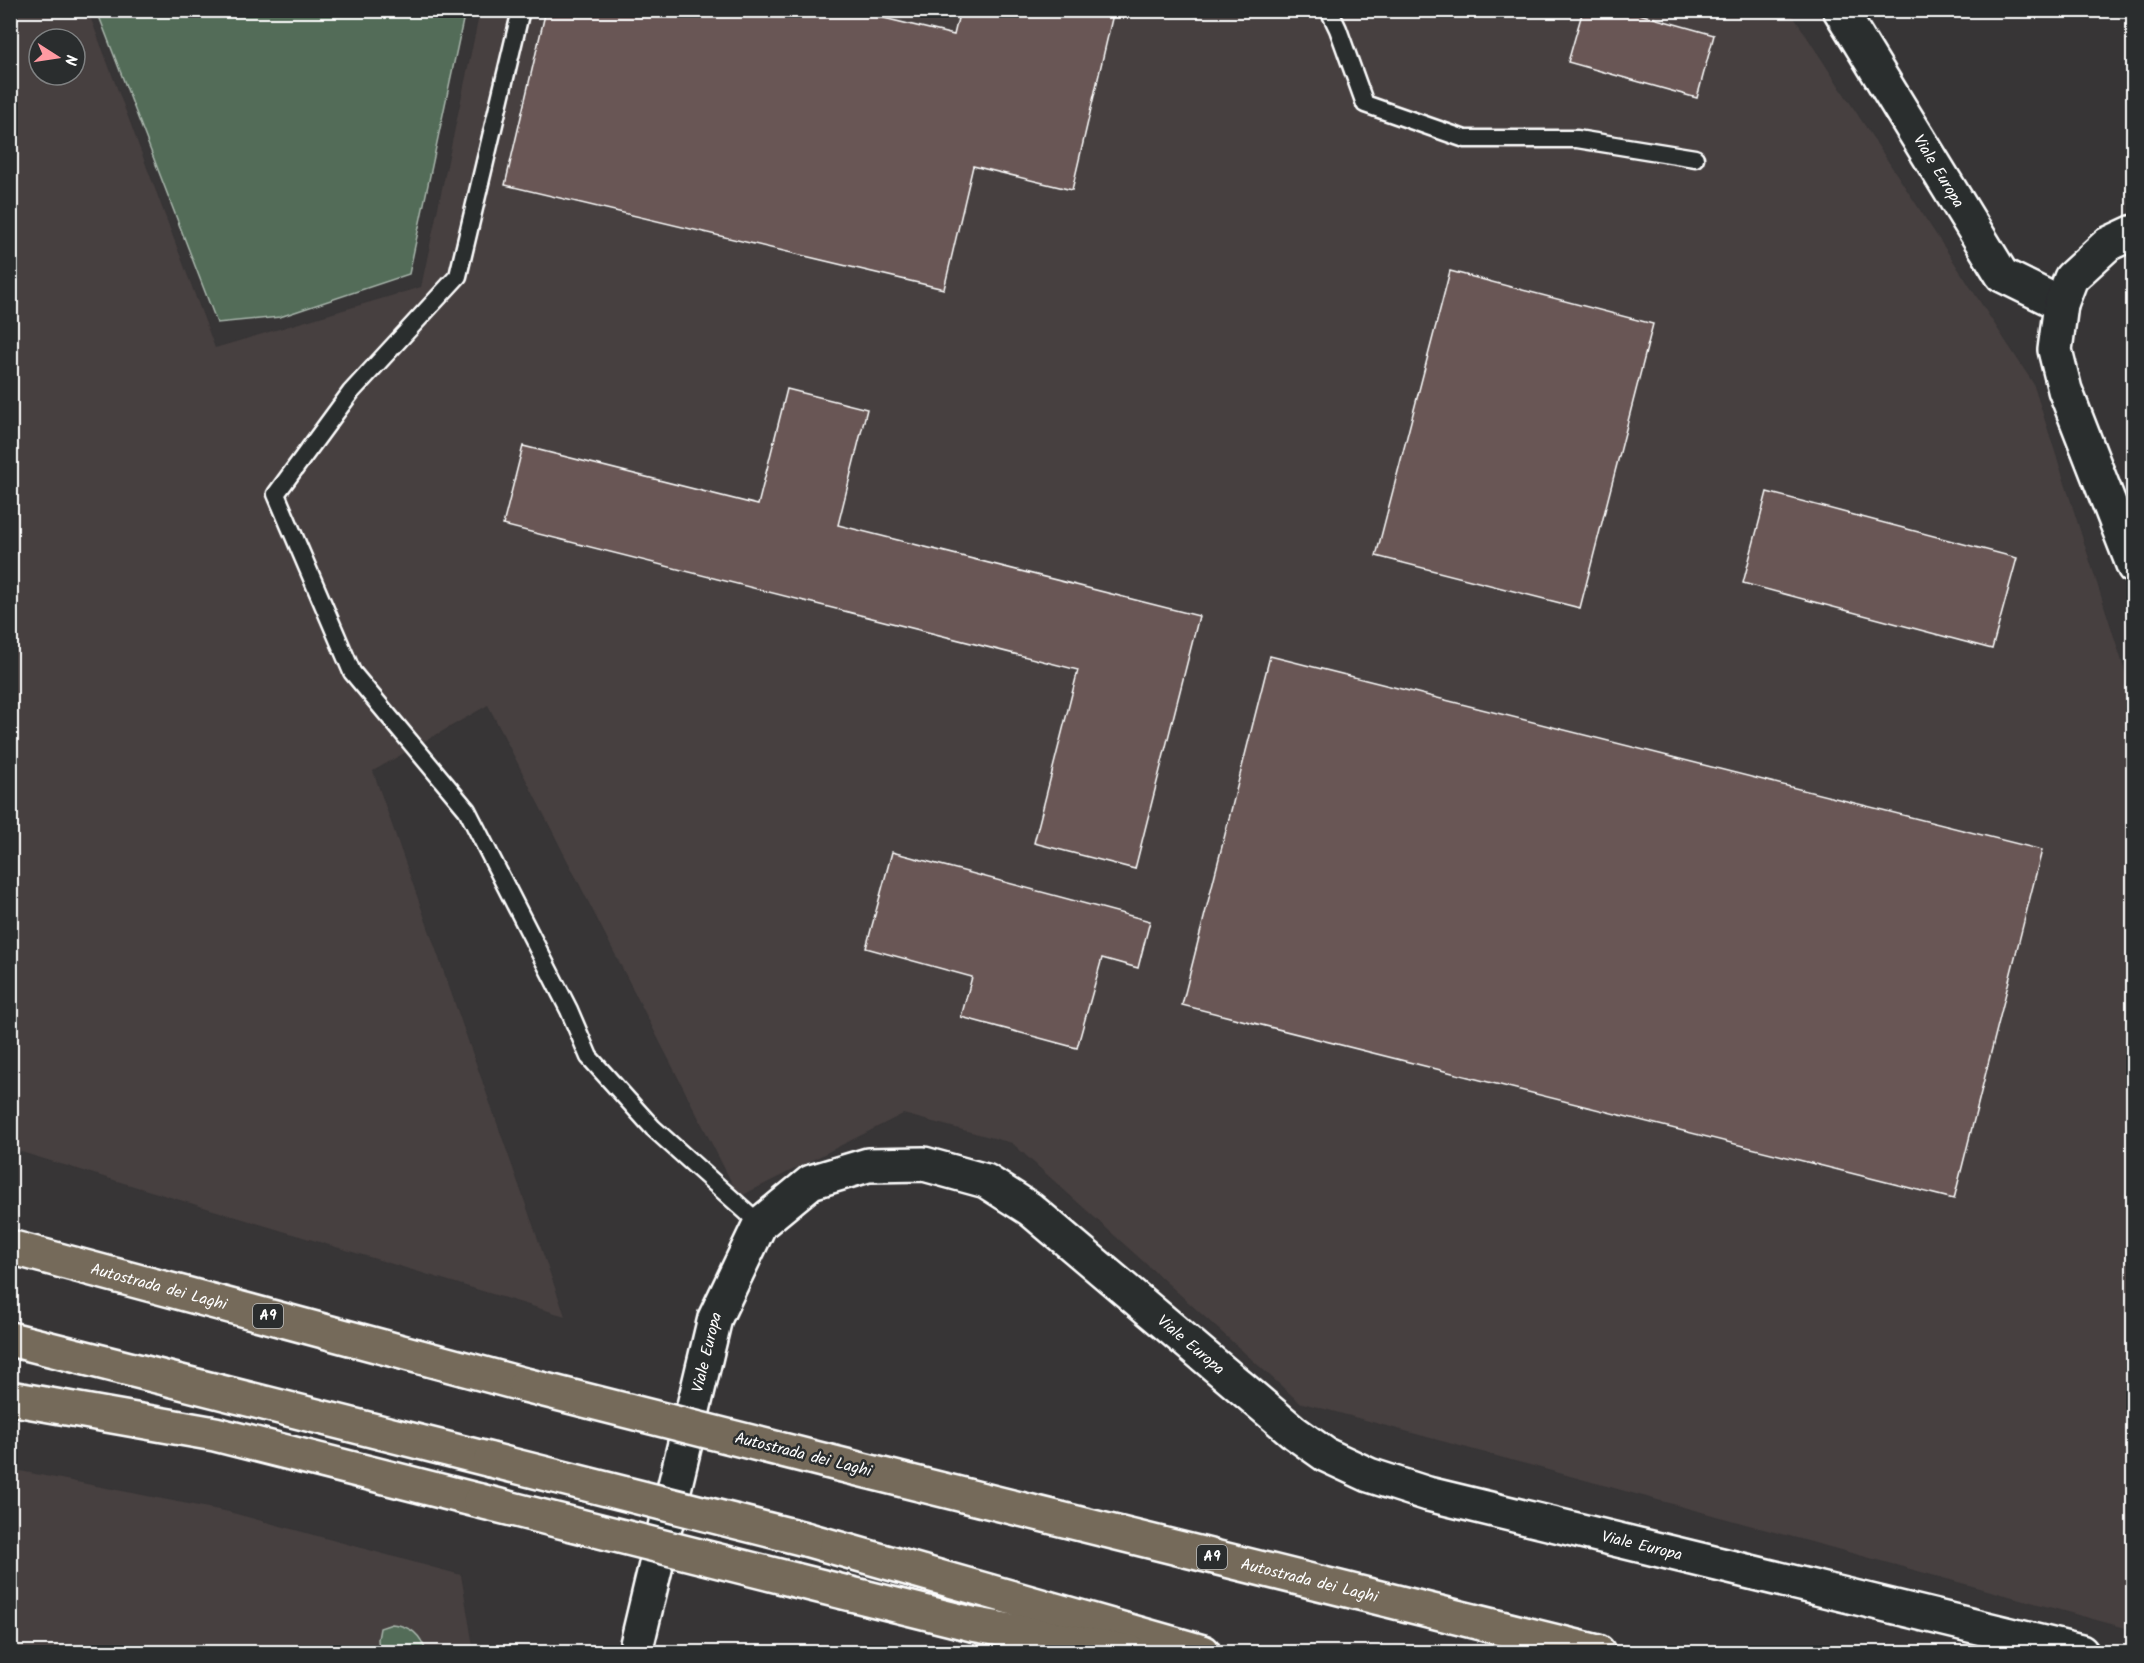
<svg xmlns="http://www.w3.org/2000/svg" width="2144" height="1663" font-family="Kalam,sans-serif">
<rect width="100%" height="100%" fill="#373536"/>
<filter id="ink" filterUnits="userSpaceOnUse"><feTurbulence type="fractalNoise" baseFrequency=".0167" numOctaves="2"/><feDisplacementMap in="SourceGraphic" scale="12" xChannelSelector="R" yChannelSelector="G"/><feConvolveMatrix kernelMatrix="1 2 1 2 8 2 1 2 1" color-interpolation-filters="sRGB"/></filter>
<g filter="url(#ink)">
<path fill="#463f3f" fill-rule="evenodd" d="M10,11H88L215,348L421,287L480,11H1790L2033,383L2133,696V1630L1299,1402L1012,1143L903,1114L739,1197L488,705L373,771L565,1316L11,1149ZM39,39H75V75H39Z
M10,1469L229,1512L461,1575L474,1652H11Z"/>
<path fill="#536c59" stroke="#a9b6ac" stroke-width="1.5" d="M97,11H465L409,274L280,317L217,323Z
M392,1624C411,1626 421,1635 426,1652H379L378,1639L380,1628Z"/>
<path fill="#695754" stroke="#fff" stroke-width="1.5" d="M546,10H851L954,35L960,10H1114L1072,190L973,166L944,289L505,185Z
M1583,10H1625L1714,35L1697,98L1568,62Z
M1450,271L1653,324L1580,608L1376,556Z
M787,389L867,409L838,525L1199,616L1135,869L1034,843L1078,670L503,525L523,446L758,505Z
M1767,492L2017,558L1992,649L1743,583Z
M1270,656L2042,850L1954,1199L1182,1005Z
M892,852L1150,921L1138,968L1102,958L1077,1048L961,1017L972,977L866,948Z"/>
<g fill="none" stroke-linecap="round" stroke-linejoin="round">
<defs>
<path id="service" d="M521,10L458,276L351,392L276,494L352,672L467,810L569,1010L589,1057L653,1128L760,1224
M1329,10L1338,29L1365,104L1465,139H1577L1695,158"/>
<g id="minor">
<path id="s1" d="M1840,10L2002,275L2061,304"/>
</g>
<g id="tertiary">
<path d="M2134,232L2108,244L2071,278L2061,304L2055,350L2065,390L2134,567"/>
<path id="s2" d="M637,1652V1644L715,1318L760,1224L811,1182L868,1165L924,1164L986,1181L1030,1209L1295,1433L1326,1455L1369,1475L1428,1494L2081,1652"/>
</g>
<g id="motorway">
<path id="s3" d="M10,1247L525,1385"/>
<path d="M10,1339L491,1460"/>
<path d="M10,1398L215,1434L480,1501"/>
<path id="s4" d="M826,1461L1598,1652"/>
<path d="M805,1539L1203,1652"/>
<path d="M795,1580L972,1624L1130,1652"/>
</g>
</defs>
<use href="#service" stroke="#fff" stroke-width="21"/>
<use href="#minor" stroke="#fff" stroke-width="38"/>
<use href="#tertiary" stroke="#fff" stroke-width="38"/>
<use href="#motorway" stroke="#fff" stroke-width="38"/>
<use href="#service" stroke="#2a2d2e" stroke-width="16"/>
<use href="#minor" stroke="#2a2d2e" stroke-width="33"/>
<use href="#tertiary" stroke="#2a2d2e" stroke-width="33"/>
<use href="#motorway" stroke="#746a5a" stroke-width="33"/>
<defs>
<path id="motorway-bridge" d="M525,1385L826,1461
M491,1460L805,1539
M480,1501L795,1580"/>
</defs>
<use href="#motorway-bridge" stroke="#fff" stroke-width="38" stroke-linecap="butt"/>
<use href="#motorway-bridge" stroke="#746a5a" stroke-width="33"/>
</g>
</g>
<g text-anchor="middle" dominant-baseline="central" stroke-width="5" stroke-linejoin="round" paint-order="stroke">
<g fill="#2a2d2e" stroke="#bfc0c0" stroke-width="1.5">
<rect x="253" y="1304" width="30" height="24" rx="4.5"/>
<rect x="1197" y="1545" width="30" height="24" rx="4.5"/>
</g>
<g font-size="15" font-weight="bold" fill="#fff">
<text x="268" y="1316">A9</text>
<text x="1212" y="1557">A9</text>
</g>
<g font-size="16" fill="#fff" stroke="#2a2d2e">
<text stroke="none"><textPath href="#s1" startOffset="189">Viale Europa</textPath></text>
<text stroke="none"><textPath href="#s3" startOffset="154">Autostrada dei Laghi</textPath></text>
<text stroke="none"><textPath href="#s2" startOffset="956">Viale Europa</textPath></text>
<text stroke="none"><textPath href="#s2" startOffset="308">Viale Europa</textPath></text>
<text transform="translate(803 1455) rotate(14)">Autostrada dei Laghi</text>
<text stroke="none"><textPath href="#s2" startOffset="1460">Viale Europa</textPath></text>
<text stroke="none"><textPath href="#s4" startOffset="498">Autostrada dei Laghi</textPath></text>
</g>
</g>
<rect width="2144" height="1663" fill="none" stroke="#2a2d2e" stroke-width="36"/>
<rect x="18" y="18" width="2108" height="1627" fill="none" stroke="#fff" stroke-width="2" filter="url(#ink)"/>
<g transform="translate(57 57) rotate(102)"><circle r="28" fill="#2a2d2e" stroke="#7f8182" stroke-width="1.5"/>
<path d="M0-4.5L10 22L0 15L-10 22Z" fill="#ff9aa2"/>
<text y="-9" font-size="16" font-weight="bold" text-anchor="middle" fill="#ffffff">N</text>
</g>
</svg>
